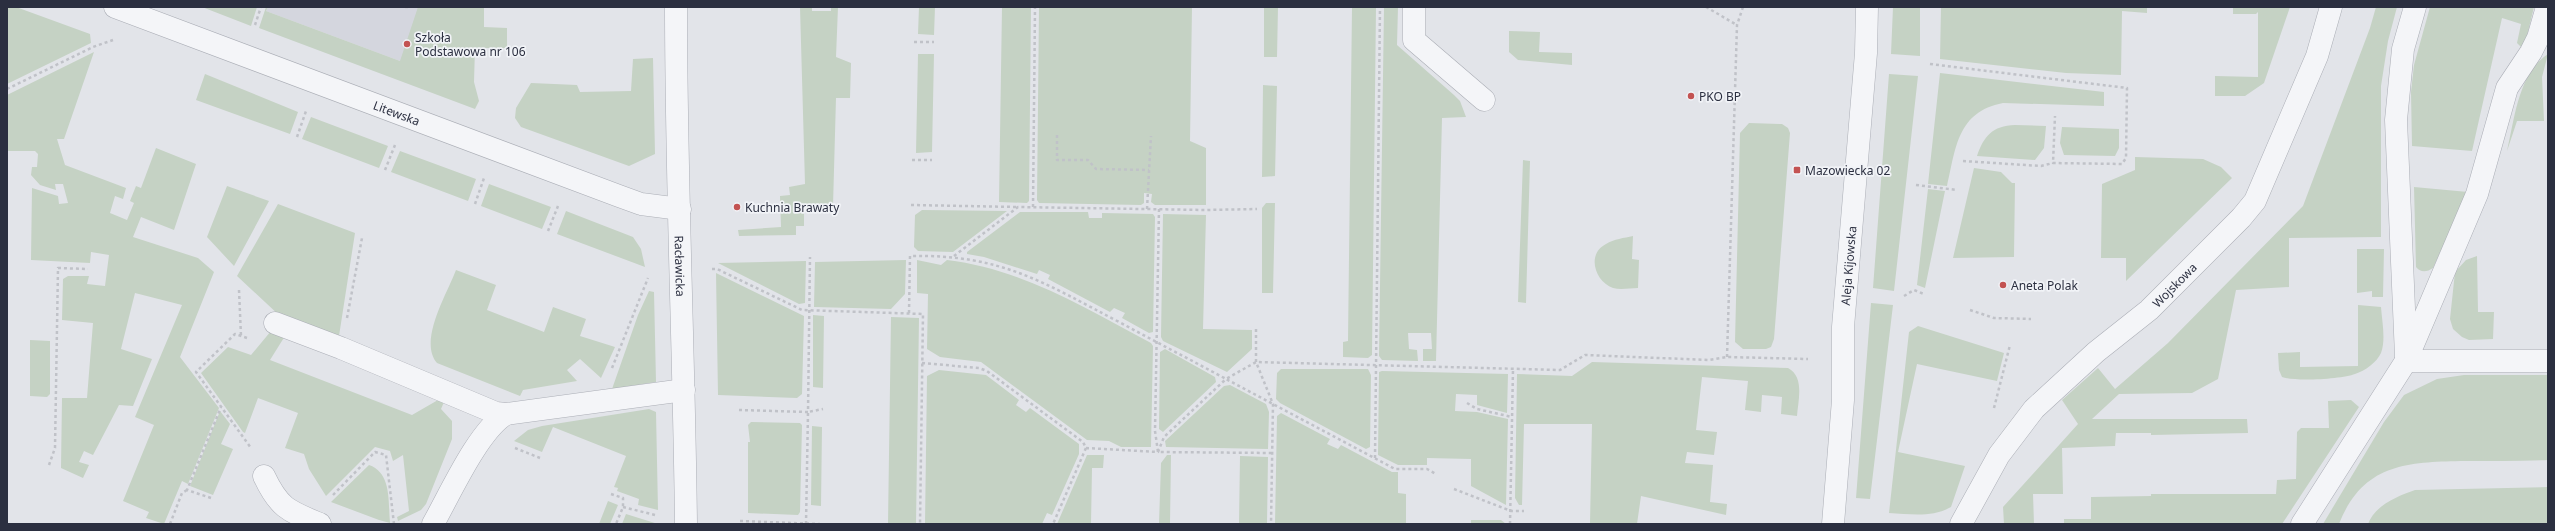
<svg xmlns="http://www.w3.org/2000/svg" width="2555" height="531" font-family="'Noto Sans',sans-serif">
<rect width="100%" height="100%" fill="#e2e4e9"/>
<path fill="#d4d6de" d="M268,7H460L459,83L266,11Z"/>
<path fill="#c5d2c4" d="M7,7H16L90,34L91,43L7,84Z
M202,7H257L251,26Z
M266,7H268L266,11L400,61L418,7H484V27L507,28V48H475L474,82L479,101L475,109L259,28Z
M800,7H812V11H831V7H838L836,57L851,63L850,98H836L833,206H804V226H796V235L739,236L738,230L781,227L780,196L790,195L789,187L805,184Z
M919,7H935L934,35L918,34Z
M1002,7H1031L1029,201L1027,203L999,202Z
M1039,7H1192L1190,141L1206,148V205H1155L1151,202L1152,194L1144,193V203L1141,205L1039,203L1037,200Z
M1264,7H1278L1277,57H1264Z
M1352,7H1376L1372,355L1368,358L1343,357V342L1348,341Z
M1384,7H1398L1397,45L1454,95L1460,101L1466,117L1442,118L1436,361H1423V349H1432L1431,333H1408L1409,349L1417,350L1418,361L1382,360L1379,356Z
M1893,7H1920V56L1891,54Z
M1941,7H2147V13L2122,11L2121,75L2066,73L1940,59Z
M2233,7H2290L2264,83L2245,96H2215V76L2258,77V12L2256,14H2233Z
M2376,7H2397L2388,41L2381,86V237L2289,238V287L2236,290L2218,379L2192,393L2119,394L2092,419H2247L2248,433L2151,435V433H2116L2115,446L2062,448L2063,494H2033L2034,524H2004L2003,507L2078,424L2062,400L2098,368L2115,389L2168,343L2303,206L2370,28Z
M2430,7H2534L2525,44L2521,47L2517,43L2521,24L2502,18L2472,151L2412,146L2411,92L2414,65Z
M1509,31L1540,32L1539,52L1572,53V65L1518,60L1509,52Z
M94,52L64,139H57L65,165L126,188L123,199L115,196L110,213L127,220L134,203L130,201L136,186L141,188L156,148L196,164L174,230L141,217L133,237L198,258L214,272L180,357L219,408L188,484L182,481L164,524L146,518L149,512L123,501L154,425L135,417L182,305L135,293L121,349L152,359L133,406L119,405L93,455L84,451L79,462L89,465L83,478L61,468L62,398H87L93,323L62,320L63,279L68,276H89L87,284L105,286L109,255L91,252L90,263L31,260L32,188L58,196L59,204L68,203L63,184H55L56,190L40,185L31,175L32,167H37L38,154L35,151H7V95Z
M918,54H934L932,152L916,153Z
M2548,54L2542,77L2544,121H2517L2507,151C2515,118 2518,74 2548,54Z
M653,58L655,154L629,166L521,127L515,118L516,108L531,83L577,85L580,92L631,91L633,59Z
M1940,73L2104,92V106L2003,103C1957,112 1956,148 1947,186L1928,184Z
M205,74L298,112L290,134L196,100Z
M1889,74L1918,76L1894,291L1873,288Z
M1263,85L1277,86L1275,176L1262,177Z
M311,117L388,146L379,168L302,139Z
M1749,123L1782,124L1788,128L1790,133L1774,339L1771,347L1766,349H1743L1735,342L1740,133Z
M2015,125L2046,126L2044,148L2035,160L1977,156C1984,136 1992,126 2015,125Z
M2062,127L2119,129V148L2115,156L2064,155L2060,143Z
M400,151L476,179L468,201L391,172Z
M2135,157L2203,159L2221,167L2232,178L2126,281V258H2101L2102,184L2135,170Z
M1523,160L1530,161L1526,303L1518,302Z
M1974,168L2001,172L2012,183H2015L2014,257L1953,258Z
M489,184L551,207L542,229L481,206Z
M227,186L269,201L234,266L207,237Z
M2414,187L2468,192L2433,268C2427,272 2421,273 2416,267Z
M1928,189L1945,191L1925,288L1917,285Z
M1266,203H1275L1273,293H1262V208Z
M278,204L355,233L339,336L281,317L237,276Z
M922,210L1007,211L953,252L918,251L914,247L915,215Z
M566,211L633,237L641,249L645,267L557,234Z
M1020,212H1088L1089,218H1102V213L1153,214L1155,217L1153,332L1149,333L1122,318L1125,313L1114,308L1110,312L1048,279L1050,275L1039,270L1037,274L984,257L967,254V252Z
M1163,214L1206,215L1203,329L1252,330V349L1227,372L1163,341L1161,337Z
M1633,236L1632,259L1639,260L1638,288C1630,288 1621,290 1613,288C1595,282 1586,254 1606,244C1614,239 1624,238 1633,236Z
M2357,249H2384L2383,297H2372V291L2357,293Z
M2477,256L2478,312H2494L2493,339L2469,340L2462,337L2453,329L2450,319L2455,272L2466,260Z
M906,260L905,294L891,309L814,307L815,262Z
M917,260L941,265L947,260C1022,269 1085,308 1151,343L1153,346L1151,447H1121L1109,441L1087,440L981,362L940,357L927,349L928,294L917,293Z
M806,261L805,303L799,304L718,263Z
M456,270L496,285L487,310L544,332L553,307L586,319L580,336L615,347L601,378L580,359L567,370L577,381L523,390L520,396L437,363C418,341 447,294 456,270Z
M716,273L804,316L802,394L797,398L718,395Z
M649,291L654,292L656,382L612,389L638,315Z
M1871,303L1893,305L1870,499L1856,498Z
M2358,305L2381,307C2382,321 2386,340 2381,353C2377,362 2365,371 2355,374C2342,379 2295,382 2282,377L2279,370L2278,353L2300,352V367L2358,366Z
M813,315L824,316L823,388L813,387Z
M891,317L919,318L916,524H888Z
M1918,326L2004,353L1997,381L1917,364L1898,452L1965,466L1951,507C1932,518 1910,514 1889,513L1909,332Z
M271,331L285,336L270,360L412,415L438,400L444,402L441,409L452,421V439L426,504L421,510L398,521L397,517L409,511L403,455L393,461L390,451L375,447L326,496L309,469L304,454L285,448L298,413L258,398L245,433L243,432L201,373L228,347L251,355Z
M30,340L50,341V394L47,397L30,396Z
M1165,349L1215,377L1216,382L1163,432L1159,429L1160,352Z
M1592,362L1788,368C1805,377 1798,401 1797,416L1781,414L1782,397L1762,395L1761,412L1745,410L1748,381L1702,377L1696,430L1717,432L1714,455L1687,452L1685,463L1713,465L1710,502L1727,504L1726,515L1641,496L1637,524H1590L1592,424H1524L1522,505H1519L1515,498L1517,374L1572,376Z
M1281,369H1368L1371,375L1370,447L1366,449L1280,403L1276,399L1277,373Z
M939,370L986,375L1019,400L1016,405L1026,412L1030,408L1079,444V454L1052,515L1047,513L1042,524H925L927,376Z
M1382,371L1508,374L1507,413L1477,405V395L1456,394L1455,411L1477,412L1508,419L1506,505L1471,486V459L1427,458V465H1398L1378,455L1379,372Z
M2464,375H2548V460C2520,461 2493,461 2465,461C2408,462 2363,463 2339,524H2323L2384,422L2404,395L2437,379Z
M1230,385L1266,404L1269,412L1268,449L1166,447L1165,441L1224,386Z
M2351,400L2359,407L2282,524H2064V519H2091V497L2151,496V494H2276L2277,480L2296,479L2297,432L2301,428H2329L2328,401Z
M649,409L656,412L658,510L638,505L639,499L617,491L618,488L614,487L626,456L553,427L542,452L514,441L528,430L542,426Z
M220,411L230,424L221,444L233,449L213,495L190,486Z
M1281,413L1330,439L1327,444L1338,449L1341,445L1392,472H1398V493L1406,494V524H1275L1277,416Z
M751,422L800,423L802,425L800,512L798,515L748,513V442H750L748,425Z
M812,426L822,427L821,506L811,505Z
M1087,455H1104L1103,468H1092L1091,524H1057Z
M1167,455H1171L1170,524H1159L1161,463Z
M1240,456L1268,457L1267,524H1239Z
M369,465C392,473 388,502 390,523L379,520L331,502Z
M2548,487V524H2368C2375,505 2398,496 2415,490Z
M608,501L618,505L610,524H599Z
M626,514L658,524H622Z
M1471,520H1501L1506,524H1471Z"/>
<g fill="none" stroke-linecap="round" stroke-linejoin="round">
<defs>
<g id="minor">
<path id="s1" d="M115,7L619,196L641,204L680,209"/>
<path id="s2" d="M676,7C676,179 684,352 686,524"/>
<path d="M1414,7V40L1484,100"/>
<path d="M275,323L341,348L496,413L506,414L684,390"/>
<path d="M2406,356L2396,120L2403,49L2415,7"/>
<path d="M2406,361L2477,194L2507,88L2531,52L2538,38L2547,7"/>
<path d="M264,476C279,508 288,511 320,524"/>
<path d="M433,524C450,494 478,431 506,414"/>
<path id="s3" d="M1833,524L1843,400V327L1866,53L1867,7"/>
<path id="s4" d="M1961,524L1999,455L2034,409L2096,352L2149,310L2241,218L2255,201L2317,56L2331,7"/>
<path d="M2302,524L2406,361H2548"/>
</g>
</defs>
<use href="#minor" stroke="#abaeb6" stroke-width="23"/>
<path stroke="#c0c2c8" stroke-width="2.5" stroke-dasharray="3 3" stroke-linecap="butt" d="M405,7H410
M1706,7L1737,25
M255,25L261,7
M914,42H934
M1930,64L2127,88L2126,158L2122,164L2053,163L2055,116
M7,89L93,47L113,40
M1057,135V160H1088L1096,169L1149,170
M297,137L306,111
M912,160H932
M1963,161L2041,166L2053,163
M385,170L395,145
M1916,185L1957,190
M475,204L484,178
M911,205L1018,207
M1033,207L1035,7
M1147,209L1151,136
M1159,209L1155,431L1158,452L1272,453
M548,231L558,206
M954,256L1018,207L1205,210L1257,209
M712,269H717L802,310L923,314L920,524
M239,290L241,336
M1904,296L1914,290L1924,294
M1970,310L1994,318L2031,319
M909,313L910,256C1002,254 1044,283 1121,323C1156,342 1191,360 1226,379L1256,362L1560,370L1585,355L1709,360L1727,357L1808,359
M347,318L362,238
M1256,329V362L1273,404L1271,524
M247,338L235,334L196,372L251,448
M1727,357L1737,25L1743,7
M922,363L979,368L987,371L1083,442L1086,448L1053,524
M612,368L648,278
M1467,403L1477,409L1512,417
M1994,408L2010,345
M739,410L808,412L810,257
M515,448L540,458
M1086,448L1158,452L1164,437L1226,379L1395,469H1427L1436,474
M1375,458L1380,7
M49,465L55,448L58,268L88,269
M1454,489L1511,511H1524
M611,494L623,498V507L616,524
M333,495L375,452L386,455L394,524
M211,498L187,490L221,407
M623,507L655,515
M740,521L820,524
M170,524L182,493L187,490
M806,524L808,412L823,409
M1510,524L1513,369"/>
<use href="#minor" stroke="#f4f5f8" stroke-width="22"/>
</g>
<g fill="#c35352" stroke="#f1f3f7" stroke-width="1.5">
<circle cx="407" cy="44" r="4"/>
<circle cx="1691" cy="96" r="4"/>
<rect x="1793" y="166" width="8" height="8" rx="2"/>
<circle cx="737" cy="207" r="4"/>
<circle cx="2003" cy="285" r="4"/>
</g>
<g text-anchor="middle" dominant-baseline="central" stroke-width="3.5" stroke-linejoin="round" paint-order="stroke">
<g font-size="12" fill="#2b2f40" stroke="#f1f3f7" text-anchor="start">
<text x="415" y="37">Szkoła<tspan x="415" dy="14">Podstawowa nr 106</tspan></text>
<text x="1699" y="96">PKO BP</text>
<text x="1805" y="170">Mazowiecka 02</text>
<text x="745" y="207">Kuchnia Brawaty</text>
<text x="2011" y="285">Aneta Polak</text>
</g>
<g font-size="12" fill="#2b2f40" stroke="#f1f3f7">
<text stroke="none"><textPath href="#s1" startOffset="301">Litewska</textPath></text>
<text stroke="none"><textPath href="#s2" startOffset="259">Racławicka</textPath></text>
<text stroke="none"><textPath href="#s3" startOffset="259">Aleja Kijowska</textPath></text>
<text stroke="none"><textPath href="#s4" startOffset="324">Wojskowa</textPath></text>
</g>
</g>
<rect width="2555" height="531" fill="none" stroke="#2b2f40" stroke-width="16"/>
</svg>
